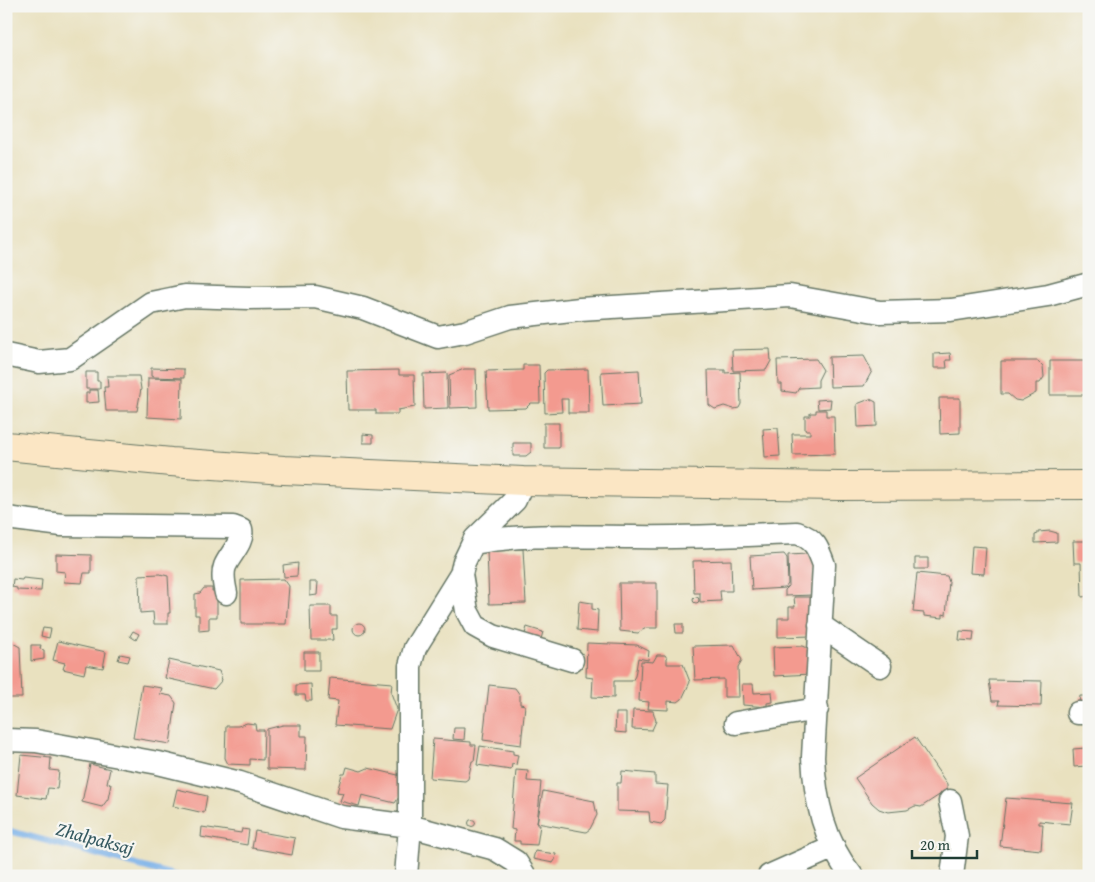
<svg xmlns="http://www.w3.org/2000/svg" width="1095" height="882" font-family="'Gentium Book Plus',serif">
<rect width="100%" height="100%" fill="#f6f6f2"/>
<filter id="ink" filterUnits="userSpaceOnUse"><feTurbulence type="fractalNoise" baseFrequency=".02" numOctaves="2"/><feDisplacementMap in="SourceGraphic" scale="10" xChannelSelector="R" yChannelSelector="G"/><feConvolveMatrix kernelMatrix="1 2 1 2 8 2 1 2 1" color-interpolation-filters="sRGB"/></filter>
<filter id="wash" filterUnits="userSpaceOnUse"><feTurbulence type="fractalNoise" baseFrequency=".0096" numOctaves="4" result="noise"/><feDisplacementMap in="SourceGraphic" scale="20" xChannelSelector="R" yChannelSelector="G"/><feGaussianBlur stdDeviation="1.12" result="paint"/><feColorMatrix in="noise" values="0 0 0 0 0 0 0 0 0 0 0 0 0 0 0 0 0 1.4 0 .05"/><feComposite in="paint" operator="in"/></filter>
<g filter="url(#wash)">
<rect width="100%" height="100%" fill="#e9e1bf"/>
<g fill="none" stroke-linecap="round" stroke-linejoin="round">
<path stroke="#79b0e8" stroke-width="6" d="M6,830L177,876"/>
</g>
<g id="blocks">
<path fill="#f39a8f" d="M770,349L771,361L766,370L733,371L732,350Z
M950,353L951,360H946L947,368H934V354Z
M864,356L872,371L864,386L830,387L829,357Z
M816,359L823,370L818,380V387L799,388L796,393L782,391V384H778L777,360Z
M1001,361H1038L1043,366L1044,377L1040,383H1036V393L1021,401L1015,400L1008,394H1001Z
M1050,361H1089V395H1050Z
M523,365H539L540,403H531L526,408L488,409L486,371L523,370Z
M151,368L184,369V378L153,377L151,376Z
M464,369H476L477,407L450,408L449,375Z
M588,369L589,413H568V399H561L562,412L545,413L544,373L547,370Z
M399,370V375H414L415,407L398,410V414H376V410H348L347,371Z
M639,370L641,404L603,406L601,372Z
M708,370H725V373L740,372L741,404L739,408L734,409L724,406L715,409L709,405Z
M86,372H97V381H100V389H86Z
M447,373L448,408L424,409L423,374Z
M107,376H139L141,389L137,411H106L104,387H108Z
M148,378L182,379L181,419L147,417Z
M89,390H98L99,402L86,403V393H89Z
M939,398H960V433L940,434Z
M831,399L830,408L818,409L817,400Z
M870,399L876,402L877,426L858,427L857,404Z
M816,410H826V416H834L835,454L793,455L792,434H810V430H805V416H810V413H816Z
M544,423H559V448H544Z
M778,428L780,456L765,457L763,429Z
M363,434L373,435V443H363Z
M513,443H531V452L526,456H513Z
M1050,531L1057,533V542L1035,543V535L1038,534V532Z
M1073,541H1089V596L1082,597L1081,563H1074Z
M972,546L986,547L984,574L970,573Z
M523,549L526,603L489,604L487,550Z
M56,554L91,555V573H84L82,583L64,582L65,572L56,571Z
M784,554L787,558L788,584L785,588L752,590L750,556Z
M808,554L815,566L813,595L785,596V590L789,586L788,555Z
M915,558H928V569H915Z
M731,560L732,591H720L721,601L700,602V593H694L693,561Z
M298,563L297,576L284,577L283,565Z
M917,573L947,576L949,582L946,615L943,614V618L924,616V613L913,612Z
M160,574L168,576L170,613H168V624H154L153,612L140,613L139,575Z
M23,578L42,580L41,591L17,590V588L12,587L13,579L22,580Z
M284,579L289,586L286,624H241V580Z
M310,582H318L317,595L310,596Z
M619,583H657V628H646L638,633L620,631Z
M204,588H212V591H217V617H209V630L199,631V615H195V594L200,593Z
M693 600a3 3 0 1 1 6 0a3 3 0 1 1-6 0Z
M794,597H812L813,636L778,637V618H789V607H795Z
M579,601L592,603V609L598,610L597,632L577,630Z
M310,606H331V616H337V629H332L333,640H311Z
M353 629a6 6 0 1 1 12 0a6 6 0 1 1-12 0Z
M675,624H683V633H676Z
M527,627L543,632L541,639L525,634Z
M43,628L51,629L49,638L41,636Z
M133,631L139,634L136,640L130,636Z
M960,631L974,632L973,641L959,640Z
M58,641L106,652L103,668L86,665L84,674L63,669L65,663L53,660Z
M11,642L20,647L22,698H6V643Z
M587,643L637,645L649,651L648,660L638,658L635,676L632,681H614V698L592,697L593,678L586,677Z
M31,645H41L40,649L44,650V659L31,661Z
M734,645L742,660L738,667L739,697H724V679L695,680L693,646Z
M803,646L810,649L811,674L774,676L773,647Z
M304,652H319V671H304Z
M120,654L130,656L128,662L118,660Z
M657,655H665L667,658V664H683L690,682L682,699L678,702L668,701V710L648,709L649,702L639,701L641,661L653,662Z
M169,660L219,671L222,680L214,689L165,678Z
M330,678L392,683L391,693L397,709L390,729L335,725L338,701L328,700Z
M989,680L1042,681L1041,706L998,705L999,701H992Z
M311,684L312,701H306L305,695H296V685Z
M742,684H753L754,693L772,692L773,702L767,703V707L743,705Z
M142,685L162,688L160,694L171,696L176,703L170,744L133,738Z
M489,685L515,688L520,695V704L525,705L521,745L483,740Z
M1080,696H1089V704H1079Z
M633,710L653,711L656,721L652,730L632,729Z
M616,713H626V733L615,732Z
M247,723L255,724L256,730H264L263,760L250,759V765L228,764L225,758L226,726H238Z
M283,725H301V736H307L306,770L267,769V729Z
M454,728H465L464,740L453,739Z
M915,737L947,784V790L921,807L915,806L907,810L888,812L879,809L872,803L855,778Z
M433,739L471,742V745H476L474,761H472L468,779L465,781L430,778Z
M480,746L513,751V754L518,755L516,765L512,764L511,770L477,765Z
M1086,748V766L1074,767L1073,749Z
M21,755L51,758L50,770L59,771L57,789L48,788L46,799L17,795Z
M90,764L110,769L107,783L111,784L108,799L102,807L82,802Z
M347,767L361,771L368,768L402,776L403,791L395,803L362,795L359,806L340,801L343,793L337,792L342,774H345Z
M516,770L528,771L527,781L541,782L537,825H540L537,845L520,844V841H514L515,830L511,829Z
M622,771L655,774V784L668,785L665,820L661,824L650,822L649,812L617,811V783H621Z
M177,789L207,796L204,813L173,806Z
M543,791L594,801L597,815L590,829L586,832L537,823Z
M1006,798L1073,803L1070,824L1039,821V824H1043L1041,850L1000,846Z
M468.5 823a3.5 3.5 0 1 1 7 0a3.5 3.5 0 1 1-7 0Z
M202,827L241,833L242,829L249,830L247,845L201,837Z
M255,831L295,838L292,855L252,848Z
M535,851L556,854L555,860L553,863L533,859Z"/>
</g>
</g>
<g filter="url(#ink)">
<use href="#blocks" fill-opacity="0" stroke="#667665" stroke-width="1"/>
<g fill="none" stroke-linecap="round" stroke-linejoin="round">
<defs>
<path id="street" d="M6,355L39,362L70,359L151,303L185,296L249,298L315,297L363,308L438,337L465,332L510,317L580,309L790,296L880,312L951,310L1048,295L1089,284
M523,481L515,500L475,539L464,562L461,574L467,611L475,626L493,636L572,660
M6,518L62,525L233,527L241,530C244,542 230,554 225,566C222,574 224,584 226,593
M473,543C526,533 579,537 633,537C688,538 743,535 797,533C815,539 818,548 824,565L813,757C815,800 824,842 852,876
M820,625L880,666
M1078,713H1089
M736,723L817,709
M6,740L36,741L158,763L240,783L341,817L410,826L495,849L516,862L525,876
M950,801L957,836L952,876
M406,876L410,826V666L415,648L461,574
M769,876L834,847"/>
<path id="secondary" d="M6,446L171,462L284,470L523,481L839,486L1089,485"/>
</defs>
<use href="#street" stroke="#667665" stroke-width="25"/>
<use href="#secondary" stroke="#667665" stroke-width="30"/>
<use href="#street" stroke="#fff" stroke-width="22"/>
<use href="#secondary" stroke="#fbe6c4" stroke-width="28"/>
</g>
</g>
<g text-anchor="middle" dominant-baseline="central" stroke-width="4.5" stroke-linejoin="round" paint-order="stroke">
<g font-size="19" font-style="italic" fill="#365a61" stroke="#f6f6f2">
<text transform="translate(95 838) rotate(15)">Zhalpaksaj</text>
</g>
</g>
<rect width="1095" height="882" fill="none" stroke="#f6f6f2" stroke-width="25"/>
<path d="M912 850v8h65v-8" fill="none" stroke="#1f3d34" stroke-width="2.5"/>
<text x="920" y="850" font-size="15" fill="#1f3d34" stroke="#f6f6f2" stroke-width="4" paint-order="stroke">20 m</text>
</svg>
